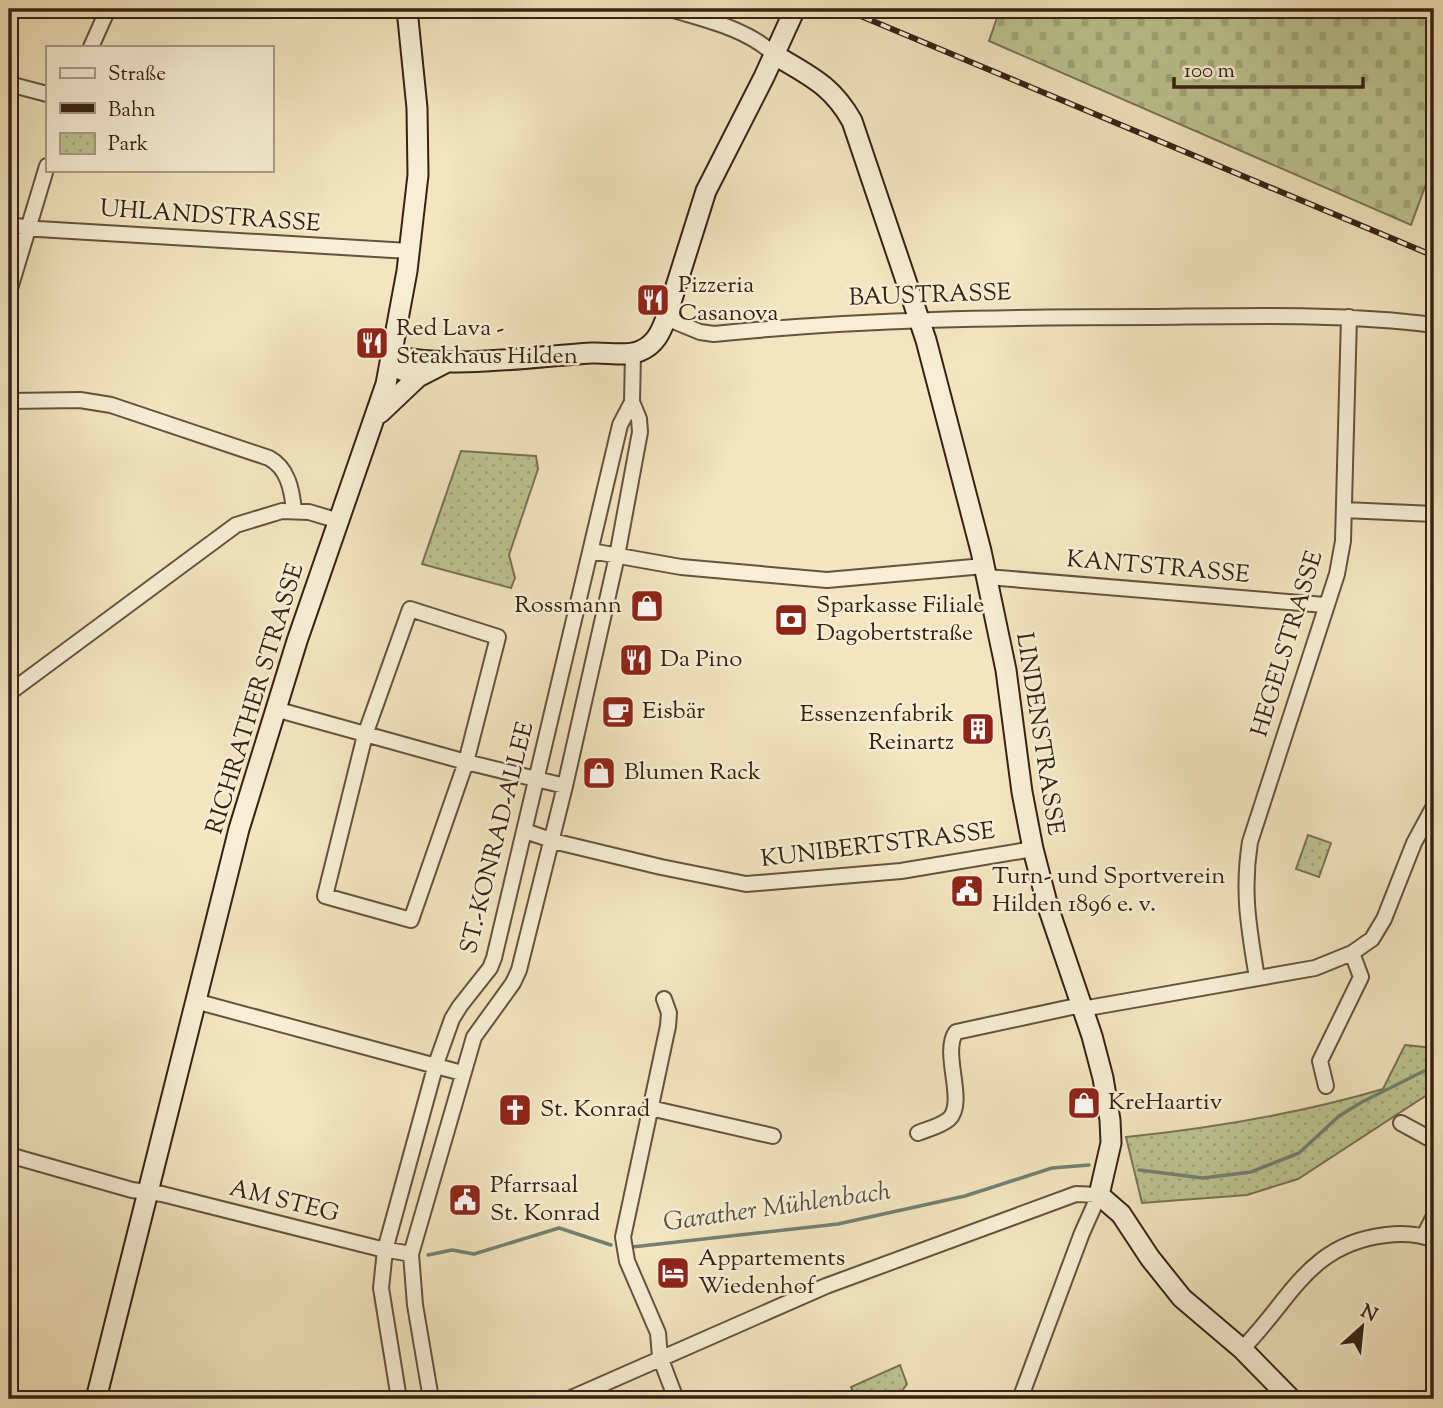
<svg xmlns="http://www.w3.org/2000/svg" width="1443" height="1408" font-family="'Sorts Mill Goudy',serif">
<defs>
<pattern id="cemetery-stones" width="16" height="16" patternUnits="userSpaceOnUse" patternTransform="scale(1.75)"><rect width="16" height="16" fill="#bcc491"/><path d="M2 7V4a2 2 0 0 1 4 0v3zM10 15v-3a2 2 0 0 1 4 0v3z" fill="#a2a87c"/></pattern>
<pattern id="park-dots" width="8" height="8" patternUnits="userSpaceOnUse" patternTransform="scale(1.75)"><rect width="8" height="8" fill="#bcc491"/><path d="M2 2h.1M6 6h.1" fill="none" stroke="#a2a87c" stroke-width="1.8" stroke-linecap="round"/></pattern>
</defs>
<rect width="100%" height="100%" fill="#f2e5bf"/>
<filter id="stains"><feTurbulence type="fractalNoise" baseFrequency=".00286" numOctaves="4"/><feColorMatrix values="0 0 0 0 .2 0 0 0 0 .09 0 0 0 0 .02 0 0 0 .5 -.17"/></filter>
<radialGradient id="worn" r=".72"><stop offset=".6" stop-color="#630" stop-opacity="0"/><stop offset="1" stop-color="#630" stop-opacity=".3"/></radialGradient>
<path fill="url(#cemetery-stones)" stroke="#797352" stroke-width="2" d="M1000,9H1434V162L1411,225L989,41Z"/>
<path fill="url(#park-dots)" stroke="#797352" stroke-width="2" d="M461,451L536,456L538,469L509,555L515,578L511,588L422,564Z
M1308,835L1331,843L1319,877L1296,869Z
M1405,1045L1434,1048V1093H1430L1298,1179L1247,1195L1142,1203L1126,1137C1213,1128 1298,1114 1383,1089Z
M900,1365L907,1384L896,1399H856L851,1387Z"/>
<g fill="none" stroke-linecap="round" stroke-linejoin="round">
<path stroke="#738072" stroke-width="3.5" d="M1139,1170L1203,1178L1251,1172L1299,1153L1339,1116L1362,1102L1434,1066
M632,1247L838,1224L965,1196L1052,1168L1089,1165
M428,1255L452,1250L474,1254L559,1228L611,1245"/>
<defs>
<path id="street" d="M670,9C706,20 746,28 775,55
M91,47L108,9
M9,84L47,94
M9,225L38,229L409,251
M9,292L47,166
M666,318L700,332L714,334C861,319 1007,317 1154,317C1247,316 1342,313 1434,325
M9,401L80,400L111,405L269,458C288,468 292,490 294,511
M1344,510L1434,514
M591,551L681,567L827,580L984,566
M987,577L1325,605
M410,609L498,637L466,762L411,920L325,896L365,735Z
M9,693L236,525L282,511L309,512L339,521
M275,709L466,762L565,786
M525,831L557,842L661,867L746,884L901,871L1033,849
M1257,978C1249,929 1242,892 1250,842L1337,574L1343,541L1349,317
M664,999L669,1013L668,1026L623,1237L627,1261L658,1333L660,1357L676,1399
M195,1001L462,1073
M1082,1009L1315,968L1352,953L1372,939L1384,919L1414,843L1434,806
M1326,1086L1320,1061L1361,977L1352,953
M650,1108L773,1136
M1401,1123L1434,1141
M918,1133C928,1129 941,1126 949,1119C967,1102 941,1053 956,1032L1081,1005
M9,1155L132,1190L162,1194L377,1248L411,1254
M1424,1236L1434,1216
M1242,1349C1291,1300 1308,1244 1386,1235C1403,1233 1419,1234 1434,1240
M399,1399L381,1288L385,1250L436,1064L452,1019L460,1006L490,968L494,958L620,425L632,402
M431,1399L415,1305L411,1254L474,1037L513,983L519,970L565,786L617,556L640,432L639,419L632,402L633,353
M569,1399L826,1286L1076,1194L1099,1195L1082,1233L1020,1399"/>
<path id="secondary" d="M775,55C809,76 831,84 852,121L926,340L981,551L1006,670L1022,792L1033,849L1048,907L1092,1036L1103,1078L1110,1120L1111,1143L1099,1195L1121,1214L1150,1258L1182,1298L1242,1349L1291,1399
M392,356C457,369 526,357 592,353C607,352 626,357 640,351C655,345 661,332 666,318L706,191L764,77L795,9
M392,356L402,370L418,377L447,362
M380,413L418,377
M96,1399L239,829L297,641L386,384L407,271L418,175L417,108L407,9"/>
</defs>
<use href="#street" stroke="#65533e" stroke-width="18"/>
<use href="#secondary" stroke="#362213" stroke-width="23"/>
<use href="#street" stroke="#f7eed5" stroke-width="14"/>
<use href="#secondary" stroke="#f7eed5" stroke-width="19"/>
<defs>
<path id="rail" d="M844,9L1434,256"/>
</defs>
<use href="#rail" stroke="#362213" stroke-width="6"/>
<use href="#rail" stroke="#f7eed5" stroke-width="3.5" stroke-dasharray="10" stroke-linecap="butt"/>
</g>
<defs>
<symbol id="restaurant-square" viewBox="-11 -11 22 22"><rect x="-9" y="-9" width="18" height="18" rx="4" fill="#8f2418" stroke="#f7eed5"/><path d="M-5-6h1v4h1v-4h1v4h1v-4h1v5L-1.5 .5V6h-2V.5L-5-1ZM5-6V6H3V1.5H1.5Q1.5-4 5-6Z" fill="#fff"/></symbol>
<symbol id="shop-square" viewBox="-11 -11 22 22"><rect x="-9" y="-9" width="18" height="18" rx="4" fill="#8f2418" stroke="#f7eed5"/><path d="M-5-2.5h2.3a2.7 3.5 0 0 1 5.4 0H5L5.5 6h-11ZM-1.5-2.5h3a1.5 2.3 0 0 0-3 0Z" fill="#fff"/></symbol>
<symbol id="bank-square" viewBox="-11 -11 22 22"><rect x="-9" y="-9" width="18" height="18" rx="4" fill="#8f2418" stroke="#f7eed5"/><path d="M-6-4H6V4H-6ZM0-2.3a2.3 2.3 0 1 0 0 4.6a2.3 2.3 0 1 0 0-4.6Z" fill="#fff"/></symbol>
<symbol id="cafe-square" viewBox="-11 -11 22 22"><rect x="-9" y="-9" width="18" height="18" rx="4" fill="#8f2418" stroke="#f7eed5"/><path d="M-5.5-4.5H6V0H3Q3 3.5 0 3.5H-2.5Q-5.5 3.5-5.5 0ZM3-3.2v2h1.7v-2ZM-6 4.5H4V6H-6Z" fill="#fff"/></symbol>
<symbol id="building-square" viewBox="-11 -11 22 22"><rect x="-9" y="-9" width="18" height="18" rx="4" fill="#8f2418" stroke="#f7eed5"/><path d="M-4-6H4V6H1V3H-1V6H-4ZM-2.5-4.3h1.7v1.8h-1.7ZM.8-4.3h1.7v1.8H.8ZM-2.5-1h1.7V.8h-1.7ZM.8-1h1.7V.8H.8Z" fill="#fff"/></symbol>
<symbol id="civic-square" viewBox="-11 -11 22 22"><rect x="-9" y="-9" width="18" height="18" rx="4" fill="#8f2418" stroke="#f7eed5"/><path d="M-.6-6.5H3V-4.5H.6V-3L4-1V1h2V6H-6V1h2V-1L-.6-3ZM-1.2 2.5V6h2.4V2.5Z" fill="#fff"/></symbol>
<symbol id="church-square" viewBox="-11 -11 22 22"><rect x="-9" y="-9" width="18" height="18" rx="4" fill="#8f2418" stroke="#f7eed5"/><path d="M-1.2-6h2.4v3.5h3.3v2.4h-3.3V6h-2.4V-.1h-3.3v-2.4h3.3Z" fill="#fff"/></symbol>
<symbol id="hotel-square" viewBox="-11 -11 22 22"><rect x="-9" y="-9" width="18" height="18" rx="4" fill="#8f2418" stroke="#f7eed5"/><path d="M-6-4.5h1.5V1H6V5H4.5V3h-9V5H-6ZM-4 0a1.8 1.8 0 1 1 3.6 0ZM.5 0V-2.5h3Q6-2.5 6 0Z" fill="#fff"/></symbol>
</defs>
<g fill-rule="evenodd">
<use href="#restaurant-square" x="634" y="281" width="38" height="38"/>
<use href="#restaurant-square" x="353" y="324" width="38" height="38"/>
<use href="#shop-square" x="628" y="587" width="38" height="38"/>
<use href="#bank-square" x="772" y="601" width="38" height="38"/>
<use href="#restaurant-square" x="617" y="641" width="38" height="38"/>
<use href="#cafe-square" x="599" y="693" width="38" height="38"/>
<use href="#building-square" x="959" y="710" width="38" height="38"/>
<use href="#shop-square" x="580" y="754" width="38" height="38"/>
<use href="#civic-square" x="948" y="872" width="38" height="38"/>
<use href="#shop-square" x="1065" y="1084" width="38" height="38"/>
<use href="#church-square" x="496" y="1091" width="38" height="38"/>
<use href="#civic-square" x="446" y="1181" width="38" height="38"/>
<use href="#hotel-square" x="654" y="1254" width="38" height="38"/>
</g>
<g text-anchor="middle" dominant-baseline="central" stroke-width="5" stroke-linejoin="round" paint-order="stroke">
<g font-size="24" fill="#362213" stroke="#f7eed5">
<text transform="translate(210 217) rotate(4)">UHLANDSTRASSE</text>
<text transform="translate(930 296) rotate(-2)">BAUSTRASSE</text>
<text transform="translate(1158 568) rotate(5)">KANTSTRASSE</text>
<text transform="translate(1288 644) rotate(-73)">HEGELSTRASSE</text>
<text transform="translate(256 699) rotate(-73)">RICHRATHER STRASSE</text>
<text transform="translate(1039 734) rotate(81)">LINDENSTRASSE</text>
<text transform="translate(498 838) rotate(-76)">ST.-KONRAD-ALLEE</text>
<text transform="translate(878 846) rotate(-7)">KUNIBERTSTRASSE</text>
<text transform="translate(284 1202) rotate(14)">AM STEG</text>
</g>
<g font-size="24" fill="#362213" stroke="#f7eed5" text-anchor="start">
<text x="678" y="286">Pizzeria<tspan x="678" dy="28">Casanova</tspan></text>
<text x="396" y="329">Red Lava -<tspan x="396" dy="28">Steakhaus Hilden</tspan></text>
<text x="622" y="606" text-anchor="end">Rossmann</text>
<text x="816" y="606">Sparkasse Filiale<tspan x="816" dy="28">Dagobertstraße</tspan></text>
<text x="660" y="660">Da Pino</text>
<text x="642" y="712">Eisbär</text>
<text x="954" y="715" text-anchor="end">Essenzenfabrik<tspan x="954" dy="28">Reinartz</tspan></text>
<text x="624" y="773">Blumen Rack</text>
<text x="992" y="877">Turn- und Sportverein<tspan x="992" dy="28">Hilden 1896 e. v.</tspan></text>
<text x="1108" y="1103">KreHaartiv</text>
<text x="540" y="1110">St. Konrad</text>
<text x="490" y="1186">Pfarrsaal<tspan x="490" dy="28">St. Konrad</tspan></text>
<text x="698" y="1259">Appartements<tspan x="698" dy="28">Wiedenhof</tspan></text>
</g>
<g font-size="26" font-style="italic" fill="#545143" stroke="#f7eed5">
<text transform="translate(777 1208) rotate(-8)">Garather Mühlenbach</text>
</g>
</g>
<rect width="1443" height="1408" fill="none" stroke="#f2e5bf" stroke-width="35"/>
<rect x="10" y="10" width="1422" height="1387" fill="none" stroke="#362213" stroke-width="3.5"/>
<rect x="18" y="18" width="1408" height="1373" fill="none" stroke="#362213" stroke-width="2"/>
<rect x="46" y="46" width="228" height="126" fill="#f7eed5" stroke="#aa9c87" stroke-width="2"/>
<rect x="60" y="68" width="35" height="10" fill="#f7eed5" stroke="#aa9c87" stroke-width="2"/>
<text x="108" y="80" font-size="21" fill="#362213">Straße</text>
<rect x="60" y="103" width="35" height="10" fill="#362213" stroke="#aa9c87" stroke-width="2"/>
<text x="108" y="116" font-size="21" fill="#362213">Bahn</text>
<rect x="60" y="133" width="35" height="21" fill="url(#park-dots)" stroke="#aa9c87" stroke-width="2"/>
<text x="108" y="150" font-size="21" fill="#362213">Park</text>
<g transform="translate(1362 1327) rotate(27)" stroke="#f7eed5" stroke-width="5" paint-order="stroke">
<path d="M0-5L12 26L0 18L-12 26Z" fill="#362213"/>
<text y="-10" font-size="19" font-weight="bold" text-anchor="middle" fill="#362213">N</text>
</g>
<path d="M1174 77v10h189v-10" fill="none" stroke="#362213" stroke-width="3.5"/>
<text x="1184" y="77" font-size="21" fill="#362213" stroke="#f7eed5" stroke-width="5" paint-order="stroke">100 m</text>
<rect width="100%" height="100%" filter="url(#stains)"/>
<rect width="100%" height="100%" fill="url(#worn)"/>
</svg>
